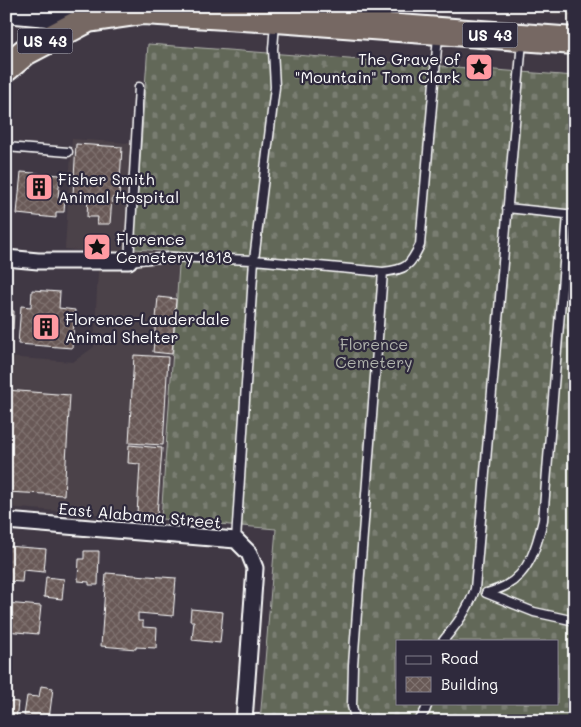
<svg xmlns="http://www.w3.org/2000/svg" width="581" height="727" font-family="Mali,sans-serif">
<defs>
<pattern id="cemetery-stones" width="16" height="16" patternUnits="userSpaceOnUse" patternTransform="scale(1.25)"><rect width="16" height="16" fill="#626759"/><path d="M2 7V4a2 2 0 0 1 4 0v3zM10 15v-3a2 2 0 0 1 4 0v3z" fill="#7a7e72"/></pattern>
<pattern id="building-cross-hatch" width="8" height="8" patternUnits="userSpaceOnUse" patternTransform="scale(1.25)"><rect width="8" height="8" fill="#685956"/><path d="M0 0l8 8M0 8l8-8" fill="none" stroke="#7f726f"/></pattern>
</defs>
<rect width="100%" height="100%" fill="#403844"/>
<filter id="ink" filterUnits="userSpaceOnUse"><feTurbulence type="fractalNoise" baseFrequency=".02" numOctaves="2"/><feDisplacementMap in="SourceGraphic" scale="10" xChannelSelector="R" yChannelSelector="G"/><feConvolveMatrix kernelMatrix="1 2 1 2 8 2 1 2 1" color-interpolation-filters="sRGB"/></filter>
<g filter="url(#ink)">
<path fill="#4c4249" d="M441,6H575V16Z
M72,139L141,144L134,249L181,252L161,519L6,507V357L73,362L94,347L99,252L65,249Z"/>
<path fill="url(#cemetery-stones)" stroke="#b0b3ac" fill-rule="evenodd" d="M148,44L575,76V721H260L276,529L161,519L180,252L134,249ZM397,641H557V703H397Z"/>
<path fill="url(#building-cross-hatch)" stroke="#fff" d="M76,144L122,147L119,198H112L110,224H97L98,217H87L88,196L73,195Z
M21,172L60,175L58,198H65L64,212H56V218L17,214Z
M32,290L60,292L59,308L75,310L72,348L18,344L21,306L31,307Z
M158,297L176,299L172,354L153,352Z
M6,310L14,311L13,329L6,328Z
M134,355L168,357L163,445L129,443Z
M6,390L70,395L64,495L6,492Z
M129,445L162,448L157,515L137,514L140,464L128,463Z
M6,546L46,549L44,572L23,570L22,582L6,581Z
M84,551H99L98,585H89V582L78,581L79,559H84Z
M106,573L176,578L173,616L138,613V621H143V627L157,628L156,648L136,647V649L101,646Z
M46,577L64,579L62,599L44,597Z
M6,603L41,606L38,634L6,631Z
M191,609L223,612L220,643L192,640L194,621H190Z
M41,686L53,688L49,719L24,716L27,696L39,697Z
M6,701L18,702L16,721H6Z"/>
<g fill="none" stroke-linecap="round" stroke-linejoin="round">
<defs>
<path id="service" d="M139,87L129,261L170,257L254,260L383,272C407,269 409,267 420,245L438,36
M6,147L68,152
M507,208L575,215
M236,540L254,260L275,87L273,49L275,23
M486,593L534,612L575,621
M487,593C493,591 499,589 505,586C530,573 537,545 543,520L568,215
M443,641C456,625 469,609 475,589L522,41
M362,721L355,718L352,706L353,665L383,272
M419,721L425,711L428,703"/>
<path id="minor" d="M6,258L38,261H129
M6,521L236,540L249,553L255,568L244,721"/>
<path id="secondary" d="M6,11L88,19"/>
<path id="trunk" d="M6,68L25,52L88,19L143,11L276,19L575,41"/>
</defs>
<use href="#service" stroke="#fff" stroke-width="11"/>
<use href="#minor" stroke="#fff" stroke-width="19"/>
<use href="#secondary" stroke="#fff" stroke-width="26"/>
<use href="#trunk" stroke="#fff" stroke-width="30"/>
<use href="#service" stroke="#2f2a3d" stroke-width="8"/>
<use href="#minor" stroke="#2f2a3d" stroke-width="15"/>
<use href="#secondary" stroke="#2f2a3d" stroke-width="22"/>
<use href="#trunk" stroke="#766864" stroke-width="26"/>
</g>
</g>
<defs>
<symbol id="sight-square" viewBox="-11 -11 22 22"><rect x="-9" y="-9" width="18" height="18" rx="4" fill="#ff9aa2" stroke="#2f2a3d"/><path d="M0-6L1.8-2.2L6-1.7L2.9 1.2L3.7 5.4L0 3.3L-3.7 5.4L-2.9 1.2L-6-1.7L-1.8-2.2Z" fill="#111"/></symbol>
<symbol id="building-square" viewBox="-11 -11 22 22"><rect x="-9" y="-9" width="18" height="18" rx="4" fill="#ff9aa2" stroke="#2f2a3d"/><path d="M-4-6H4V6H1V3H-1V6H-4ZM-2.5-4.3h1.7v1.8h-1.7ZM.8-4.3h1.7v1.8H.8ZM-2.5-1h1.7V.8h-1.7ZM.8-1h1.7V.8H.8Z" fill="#111"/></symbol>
</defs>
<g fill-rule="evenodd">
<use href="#sight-square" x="463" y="51" width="32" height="32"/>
<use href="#building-square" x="23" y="171" width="32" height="32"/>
<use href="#sight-square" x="81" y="231" width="32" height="32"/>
<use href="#building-square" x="30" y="311" width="32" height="32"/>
</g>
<g text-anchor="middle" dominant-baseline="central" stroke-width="4.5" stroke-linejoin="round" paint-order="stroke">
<g fill="#2f2a3d" stroke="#c1bfc5" stroke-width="1">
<rect x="462.5" y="22.5" width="55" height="25" rx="4"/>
<rect x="17.5" y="28.5" width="55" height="25" rx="4"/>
</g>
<g font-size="15" font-weight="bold" fill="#fff">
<text x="490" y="35">US 43</text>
<text x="45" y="41">US 43</text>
</g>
<g font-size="16" fill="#fff" stroke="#2f2a3d" text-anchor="start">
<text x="460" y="58" text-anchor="end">The Grave of<tspan x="460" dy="18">"Mountain" Tom Clark</tspan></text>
<text x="58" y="178">Fisher Smith<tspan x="58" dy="18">Animal Hospital</tspan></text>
<text x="116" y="238">Florence<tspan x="116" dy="18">Cemetery 1818</tspan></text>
<text x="65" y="318">Florence-Lauderdale<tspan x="65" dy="18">Animal Shelter</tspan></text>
</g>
<g font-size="16" fill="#b0b3ac" stroke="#2f2a3d">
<text x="374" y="343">Florence<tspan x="374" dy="18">Cemetery</tspan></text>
</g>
<g font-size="16" fill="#fff" stroke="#2f2a3d">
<text transform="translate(140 515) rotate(5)">East Alabama Street</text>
</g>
</g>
<rect width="581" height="727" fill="none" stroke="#2f2a3d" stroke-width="25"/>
<rect x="12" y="12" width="556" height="702" fill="none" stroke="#fff" stroke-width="2" filter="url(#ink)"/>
<rect x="396" y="640" width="162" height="65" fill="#2f2a3d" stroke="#827f8b"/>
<rect x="406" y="656" width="25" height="8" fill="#2f2a3d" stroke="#827f8b"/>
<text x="441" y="664" font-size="15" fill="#ffffff">Road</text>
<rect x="406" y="677" width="25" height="15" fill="url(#building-cross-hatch)" stroke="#827f8b"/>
<text x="441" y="690" font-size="15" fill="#ffffff">Building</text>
</svg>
